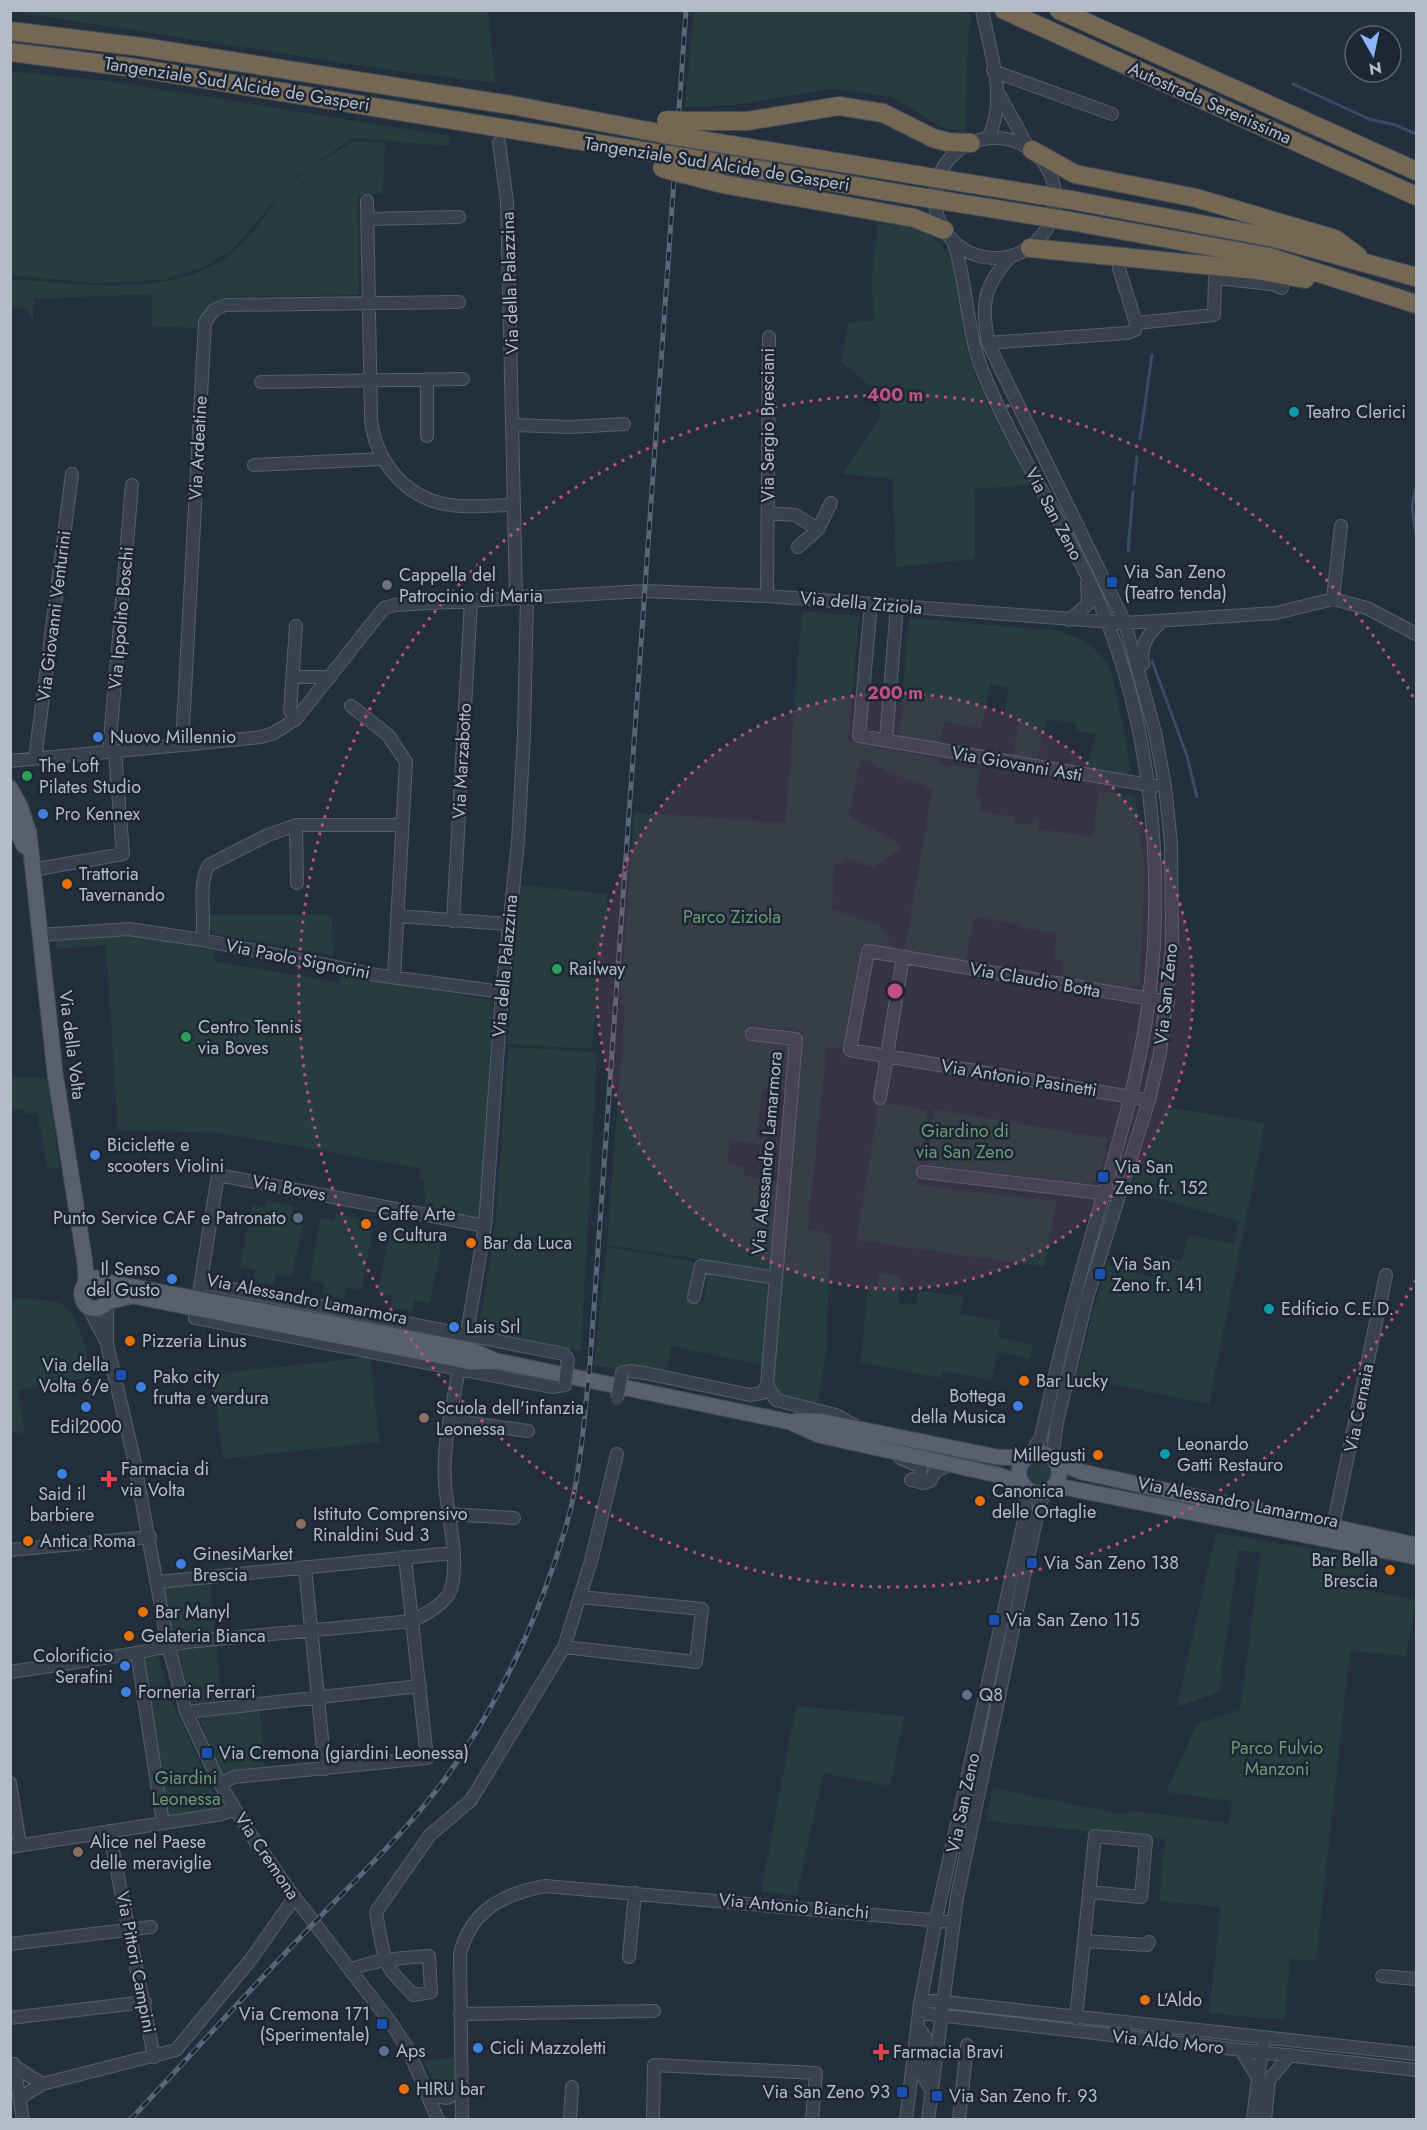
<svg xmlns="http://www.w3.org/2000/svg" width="1427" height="2130" font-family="Jost,sans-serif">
<rect width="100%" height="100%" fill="#242f3e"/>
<path fill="#263c3f" d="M10,11H488L495,83L396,71Z
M961,11L971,15L968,37L965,133L939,126L892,97L831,89L734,105L685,107L694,11Z
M11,71L115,82L450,136L448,146L353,138L296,177L231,251L203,267L163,280L93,283L11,275Z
M353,141L385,143L383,193L358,195L359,295L224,297C209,305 202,313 196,328L152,326V294L34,299L33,322L27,310L11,305V279C79,283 176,300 233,252C258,232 272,201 296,179C313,164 335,153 353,141Z
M878,224C899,226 921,225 937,241C963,265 957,304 964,336C975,389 1006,438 1030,485L975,489V559L896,567L893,479L842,474L880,417C882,390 860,378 841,362L849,322L875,321L871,280Z
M802,611L859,616L848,742L938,758V764L980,769L977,797L982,798L980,811L1015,817L1014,823L1032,825L1033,819L1039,820L1038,829L1092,837L1099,791L1135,796L1145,870L1140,984L1126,990L1061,979L1063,961L1053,959L1057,934L1022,928L1023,925L975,917L965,961L904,951L932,790L861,760L849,816L901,844L899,850L874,868L845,858L835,866L832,909L879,925L894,949L861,944L845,1049L827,1047L808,1228L831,1235L826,1350L818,1403L776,1393L771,1383L804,1031L750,1026V1039L788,1042L792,1049L788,1091L762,1089L757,1138L787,1141V1147L730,1141L727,1164L744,1166V1176L777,1181L770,1270L607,1245L625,1006L620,1005L634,812L785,823Z
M909,618L1058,631C1077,636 1096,646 1107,664C1116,677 1126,750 1131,770L1119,776L1086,770L1096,734L1076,731V723L1047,719L1037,763L1012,758L1020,718L1004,715L1009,687L990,684L981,729L944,722L939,745L899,737Z
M520,885L608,894L592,1049L507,1044Z
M210,915H332L333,955L214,934L210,929Z
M129,935L214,950L213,961L340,983L341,975L493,1000L480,1218L425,1210L424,1180L419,1179L421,1168L220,1133L118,1130L106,945L57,949L55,941Z
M508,1047L597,1052L581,1351L479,1330L495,1229Z
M11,1078H48L59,1167L48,1168L37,1113L28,1114L21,1109L11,1111Z
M879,1102L928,1110L917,1185L1057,1201L1045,1267L856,1240Z
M1167,1107L1265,1123L1209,1404L1076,1377L1106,1264L1151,1277L1159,1255L1181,1261L1189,1235L1234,1244L1239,1221L1129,1191L1135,1174Z
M934,1109L1111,1139L1106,1142V1154L1098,1179L1090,1184L929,1165L927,1160Z
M267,1201L294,1206L292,1213L304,1215L292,1277L276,1274L274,1285L253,1282L255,1270L240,1267L252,1205L265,1208Z
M336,1213L363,1219L362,1226L373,1228L361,1290L346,1287L343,1298L322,1295L324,1283L310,1280L321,1218L334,1221Z
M405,1227L432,1232L431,1239L442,1241L430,1303L415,1300L412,1311L391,1308L393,1296L378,1293L390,1231L403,1234Z
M607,1247L694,1261L687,1300L703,1305L709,1272L771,1282L763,1365L671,1346L666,1372L623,1364L616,1369L594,1365Z
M878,1273L901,1276L898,1303L917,1305L919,1291L963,1296L961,1314L1001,1321L998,1337L1033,1345L1030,1359L997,1351L991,1380L942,1371L940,1378L861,1362L868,1285L877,1286Z
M11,1298C23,1299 51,1299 62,1304C79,1313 88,1359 91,1377L18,1390L25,1433L11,1432Z
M370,1357L379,1442L223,1459L213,1374Z
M1025 1472a14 14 0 1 1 28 0a14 14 0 1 1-28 0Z
M1216,1533L1366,1558L1363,1589L1416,1600L1406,1656L1350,1651L1316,1961L1290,1959L1284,2020L1209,2013L1221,1907L1159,1901L1165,1839L986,1821L993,1788L1121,1814L1133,1811L1229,1823L1232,1801L1166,1792L1197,1724L1240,1710L1261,1553L1238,1550L1219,1692L1177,1707Z
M209,1580L215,1634L173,1638L163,1586Z
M216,1644L221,1701L192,1703L176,1650Z
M158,1656L169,1695L221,1809L167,1817L142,1659Z
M796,1706L904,1716L890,1786L823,1773L797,1895L761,1892Z
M259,1707L266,1772L222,1776L197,1714Z
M454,2058L455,2088L438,2090L423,2060Z"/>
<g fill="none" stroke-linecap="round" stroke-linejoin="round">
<path stroke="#394c67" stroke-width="3" d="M1293,84L1369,119L1395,125L1416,134
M1140,439L1152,355
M1134,484L1137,457
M1416,488L1412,506L1416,536
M1128,551L1133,492
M1152,661L1187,756L1197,797"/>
<defs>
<path id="minor" d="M982,10C990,52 1008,99 988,138
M993,71L1112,114
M999,94L1028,147
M935 198a60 60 0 1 1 120 0a60 60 0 1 1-120 0Z
M499,143L507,201L516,597
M367,201L371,419C375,458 401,493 440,503C463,509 491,505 514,505
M367,219L459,217
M954,244C968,286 966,331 983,372C1014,449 1062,519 1096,595C1151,718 1165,867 1149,1000C1139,1078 1115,1155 1093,1231C1073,1299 1056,1368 1041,1437L1030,1455
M1010,257C982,289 982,302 988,343L1125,623L1155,732L1165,786L1171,843L1172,947L1160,1053L1149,1100L1087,1298L1057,1422L1052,1458
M1119,269L1136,323L1214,315L1215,278L1272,284L1282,288
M988,343L1127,333L1135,330L1136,323
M261,382L463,379
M513,425L571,427L624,424
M427,436V379
M254,465L383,459
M768,513L795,515L818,529
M798,547L818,529L831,503
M767,596L769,337
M1333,599L1341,526
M871,604L859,736L1155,786
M1069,620L1088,604L1087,583
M1143,664C1140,644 1148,634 1162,621
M293,677H330
M351,706L388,735L406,762L394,977
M296,719L290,711L296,626
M886,740L897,606
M182,745L205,322L214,310L225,305L459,302
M109,752L132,485
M35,759L72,474
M10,761L182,745L261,737L274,733L296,719L384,608L395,605L645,591L767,596L1125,623L1276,613L1333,599L1367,608L1416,634
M296,825L297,883
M32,870L123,854L115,752
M397,916L508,924
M453,921L471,601
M39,935L129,929L202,940L376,975L502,992
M202,940C206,916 197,885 209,865L268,835L296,825H402
M880,1098L903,957
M1149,1100L850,1050L868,951L1168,1002
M923,1172L1110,1194
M202,1283L564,1354L568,1360
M694,1297L701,1266L776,1278
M198,1299L218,1175L485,1226
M87,1305L106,1341
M107,1305V1344L134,1459L168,1645L186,1712L220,1784L249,1832L289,1890L391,2023L408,2049L438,2120
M196,1309L195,1318L552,1387L565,1385
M467,1333L485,1226L502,992L518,842L524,734L527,596
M622,1373L629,1371L645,1373L750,1395L762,1393L767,1385L796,1039L752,1034
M767,1385L776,1400L836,1415L854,1425
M450,1420L528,1431
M900,1458L921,1467L920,1477L911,1480
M912,1480L923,1483L930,1481L935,1472L950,1464
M449,1514L514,1518
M1331,1536L1386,1275
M10,1550L150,1537
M305,1567L325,1769
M158,1582L453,1553
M564,1647L696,1662L702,1609L580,1597
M137,1653L163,1823
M10,1672L137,1653L186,1642L412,1621C424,1615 447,1603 451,1589C460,1559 447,1514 445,1483C442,1444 453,1406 459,1368
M186,1712L420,1686
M10,1783L20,1845
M220,1784L234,1777L427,1758L405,1557
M109,1831L154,2057
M10,1847L222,1814L234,1809
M1084,1941L1147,1945L1149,1942
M10,1944L151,1927
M629,1957L635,1893
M350,1970C376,1959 402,1958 429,1956L431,1992L413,1995C406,1986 392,1975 388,1965C381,1949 379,1929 376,1912L430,1835L471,1800L564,1647L591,1561L617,1454
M1382,1976L1416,1979
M921,2002L935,2001L1416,2054
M920,2013L1416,2070
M460,2014L654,2011
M10,2018L145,2002
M1076,2018L1095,1836L1146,1841L1141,1897L1089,1892
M918,2027L926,2038L923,2076L931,2089
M1241,2050L1258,2078L1253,2120
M11,2064L42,2084
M14,2064L23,2120
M1258,2078L1263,2045
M430,2095L447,2098L463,2090
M20,2098L42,2084L176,2050L252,1958L294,1898
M462,2120L460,1954C471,1910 503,1894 545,1886L953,1922
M570,2120L572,2087
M653,2120L654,2065L816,2073L812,2120
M906,2120L920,2004L936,1919L1026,1511L1025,1487
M928,2120L957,1897L1034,1529L1044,1492
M959,2120L967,2045
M1265,2120L1269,2080L1290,2055"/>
<path id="major" d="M10,788L20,806L29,833L55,1073L85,1263C85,1268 87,1277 85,1283C84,1288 80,1290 82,1297C86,1316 109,1309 112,1293L107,1282L97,1278L86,1282
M10,815L24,846
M107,1282L472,1350L494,1360
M110,1301L133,1296L471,1362L497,1361L790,1422L819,1435L998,1475L1022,1484
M796,1421H820L997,1457L1026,1458
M1019 1473a20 20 0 1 1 40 0a20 20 0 1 1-40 0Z
M1056,1462L1082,1472L1416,1545
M1051,1489L1063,1487L1416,1557"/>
<path id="highway" d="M1004,10L1416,196
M1059,10L1416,171
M10,31L142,47L511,105L664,134
M10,52L136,68L661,154
M684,121H747L839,106L883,113L933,138L948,142L971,143
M682,137L916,175
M1032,150L1075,174L1196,198L1335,239L1358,256
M684,157L914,196
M680,173L723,184L914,218L944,230
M1071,200L1275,238L1416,277
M1070,221L1269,257L1416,304
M1030,248L1256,270L1305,279"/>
</defs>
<use href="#minor" stroke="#565f6c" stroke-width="14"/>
<use href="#major" stroke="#414a57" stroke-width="17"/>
<use href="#highway" stroke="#434c59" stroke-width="20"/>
<use href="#minor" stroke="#38414e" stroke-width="12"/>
<use href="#major" stroke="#56606e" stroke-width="15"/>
<use href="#highway" stroke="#746855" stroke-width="18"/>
<defs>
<path id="rail" d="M130,2120C192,2054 252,1987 315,1922C362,1873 413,1825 452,1769C502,1697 540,1613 565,1530C581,1476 584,1418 590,1363L686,10"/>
</defs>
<use href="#rail" stroke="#5a6575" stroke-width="5"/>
<use href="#rail" stroke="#1d2633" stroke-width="3" stroke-dasharray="9" stroke-linecap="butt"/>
<defs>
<path id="minor-bridge" d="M565,1385L568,1360
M617,1399L622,1373"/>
<path id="highway-bridge" d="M666,120L684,121
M664,134L682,137
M661,154L684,157
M662,168L680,173
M916,175L1071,200
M914,196L1070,221"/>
</defs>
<use href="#minor-bridge" stroke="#565f6c" stroke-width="14" stroke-linecap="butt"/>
<use href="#highway-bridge" stroke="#434c59" stroke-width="20" stroke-linecap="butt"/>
<use href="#minor-bridge" stroke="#38414e" stroke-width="12"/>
<use href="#highway-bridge" stroke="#746855" stroke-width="18"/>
</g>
<circle cx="895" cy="991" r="298" fill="#bd5182" fill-opacity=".12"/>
<g fill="none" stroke="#bd5182" stroke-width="3" stroke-dasharray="3 6">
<circle cx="895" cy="991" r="298"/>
<path d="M1416 1280A596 596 0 1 1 1416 702"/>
</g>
<g fill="#0f9aa8" stroke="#1d2633" stroke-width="2">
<circle cx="1294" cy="412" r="6"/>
<circle cx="1269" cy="1309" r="6"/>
<circle cx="1165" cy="1454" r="6"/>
</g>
<g fill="#1a4fb4" stroke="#1d2633" stroke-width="2">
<rect x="1106" y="576" width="12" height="12" rx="3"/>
<rect x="1097" y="1171" width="12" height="12" rx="3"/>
<rect x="1094" y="1268" width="12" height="12" rx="3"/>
<rect x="115" y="1369" width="12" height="12" rx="3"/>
<rect x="1026" y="1557" width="12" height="12" rx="3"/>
<rect x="988" y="1614" width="12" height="12" rx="3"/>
<rect x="201" y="1747" width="12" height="12" rx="3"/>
<rect x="376" y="2018" width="12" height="12" rx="3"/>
<rect x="896" y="2086" width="12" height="12" rx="3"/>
<rect x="931" y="2090" width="12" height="12" rx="3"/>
</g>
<circle fill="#6b7280" stroke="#1d2633" stroke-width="2" cx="387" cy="585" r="6"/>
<g fill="#3f7fe0" stroke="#1d2633" stroke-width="2">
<circle cx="98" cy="737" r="6"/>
<circle cx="43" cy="814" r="6"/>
<circle cx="95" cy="1155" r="6"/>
<circle cx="172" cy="1279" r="6"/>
<circle cx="454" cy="1327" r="6"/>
<circle cx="141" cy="1387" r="6"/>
<circle cx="1018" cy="1406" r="6"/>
<circle cx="86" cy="1407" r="6"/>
<circle cx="62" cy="1474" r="6"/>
<circle cx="181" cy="1564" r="6"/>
<circle cx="125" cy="1666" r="6"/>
<circle cx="126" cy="1692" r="6"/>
<circle cx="478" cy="2048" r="6"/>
</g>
<g fill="#2e9e5b" stroke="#1d2633" stroke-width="2">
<circle cx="27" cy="776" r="6"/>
<circle cx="557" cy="969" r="6"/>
<circle cx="186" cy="1037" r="6"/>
</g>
<g fill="#e8710a" stroke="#1d2633" stroke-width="2">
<circle cx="67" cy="884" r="6"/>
<circle cx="366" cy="1224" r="6"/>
<circle cx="471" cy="1243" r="6"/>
<circle cx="130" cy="1341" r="6"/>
<circle cx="1024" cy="1381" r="6"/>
<circle cx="1098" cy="1455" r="6"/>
<circle cx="980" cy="1501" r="6"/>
<circle cx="28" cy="1541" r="6"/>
<circle cx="1390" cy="1570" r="6"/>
<circle cx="143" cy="1612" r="6"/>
<circle cx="129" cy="1636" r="6"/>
<circle cx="1145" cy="2000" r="6"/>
<circle cx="404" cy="2089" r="6"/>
</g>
<g fill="#5c6f8a" stroke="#1d2633" stroke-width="2">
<circle cx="298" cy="1218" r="6"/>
<circle cx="967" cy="1695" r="6"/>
<circle cx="384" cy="2051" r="6"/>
</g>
<g fill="#8d6e63" stroke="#1d2633" stroke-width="2">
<circle cx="424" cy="1418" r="6"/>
<circle cx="301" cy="1524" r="6"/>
<circle cx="78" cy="1852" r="6"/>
</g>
<g fill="#e0444e" stroke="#1d2633" stroke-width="2">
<path d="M106 1470h6v6h6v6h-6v6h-6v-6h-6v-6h6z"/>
<path d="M878 2043h6v6h6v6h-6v6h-6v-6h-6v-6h6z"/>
</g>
<g text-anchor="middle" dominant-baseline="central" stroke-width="5" stroke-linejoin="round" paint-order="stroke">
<g font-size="18" fill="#b4bcc9" stroke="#1d2633">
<text transform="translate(237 84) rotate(9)">Tangenziale Sud Alcide de Gasperi</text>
<text transform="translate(1210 103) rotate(24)">Autostrada Serenissima</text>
<text transform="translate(717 164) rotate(9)">Tangenziale Sud Alcide de Gasperi</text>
<text transform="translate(510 283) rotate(-92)">Via della Palazzina</text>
<text transform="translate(768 425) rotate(-90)">Via Sergio Bresciani</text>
<text transform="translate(198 448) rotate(-87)">Via Ardeatine</text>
<text transform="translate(1054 514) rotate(62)">Via San Zeno</text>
<text transform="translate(861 603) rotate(5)">Via della Ziziola</text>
<text transform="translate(54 616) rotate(-83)">Via Giovanni Venturini</text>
<text transform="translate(121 618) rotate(-85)">Via Ippolito Boschi</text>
<text transform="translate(462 761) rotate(-87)">Via Marzabotto</text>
<text transform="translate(1017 764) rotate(10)">Via Giovanni Asti</text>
<text transform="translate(298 959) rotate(11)">Via Paolo Signorini</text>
<text transform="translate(505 966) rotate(-85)">Via della Palazzina</text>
<text transform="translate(1035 980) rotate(10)">Via Claudio Botta</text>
<text transform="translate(1166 994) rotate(-84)">Via San Zeno</text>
<text transform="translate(72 1045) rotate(83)">Via della Volta</text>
<text transform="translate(1019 1078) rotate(9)">Via Antonio Pasinetti</text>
<text transform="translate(767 1153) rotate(-85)">Via Alessandro Lamarmora</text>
<text transform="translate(289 1188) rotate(11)">Via Boves</text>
<text transform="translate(307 1299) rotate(11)">Via Alessandro Lamarmora</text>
<text transform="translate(1359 1408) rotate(-79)">Via Cernaia</text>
<text transform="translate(1238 1502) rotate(11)">Via Alessandro Lamarmora</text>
<text transform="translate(963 1803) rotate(-78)">Via San Zeno</text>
<text transform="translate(267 1856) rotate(56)">Via Cremona</text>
<text transform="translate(794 1906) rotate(5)">Via Antonio Bianchi</text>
<text transform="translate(136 1962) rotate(79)">Via Pittori Campini</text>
<text transform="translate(1168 2042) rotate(6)">Via Aldo Moro</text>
</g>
<g font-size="18" fill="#b4bcc9" stroke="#1d2633" text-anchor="start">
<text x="1306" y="412">Teatro Clerici</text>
<text x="1124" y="572">Via San Zeno<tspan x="1124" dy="21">(Teatro tenda)</tspan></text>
<text x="399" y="575">Cappella del<tspan x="399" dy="21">Patrocinio di Maria</tspan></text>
<text x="110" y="737">Nuovo Millennio</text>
<text x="39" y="766">The Loft<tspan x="39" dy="21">Pilates Studio</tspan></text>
<text x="55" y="814">Pro Kennex</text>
<text x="79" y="874">Trattoria<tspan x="79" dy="21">Tavernando</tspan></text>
<text x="569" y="969">Railway</text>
<text x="198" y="1027">Centro Tennis<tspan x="198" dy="21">via Boves</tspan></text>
<text x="107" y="1145">Biciclette e<tspan x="107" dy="21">scooters Violini</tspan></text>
<text x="1115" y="1167">Via San<tspan x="1115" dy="21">Zeno fr. 152</tspan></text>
<text x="378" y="1214">Caffe Arte<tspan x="378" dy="21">e Cultura</tspan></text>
<text x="286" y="1218" text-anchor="end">Punto Service CAF e Patronato</text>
<text x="483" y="1243">Bar da Luca</text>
<text x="1112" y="1264">Via San<tspan x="1112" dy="21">Zeno fr. 141</tspan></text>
<text x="160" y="1269" text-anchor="end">Il Senso<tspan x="160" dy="21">del Gusto</tspan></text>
<text x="1281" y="1309">Edificio C.E.D.</text>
<text x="466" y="1327">Lais Srl</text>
<text x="142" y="1341">Pizzeria Linus</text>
<text x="109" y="1365" text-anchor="end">Via della<tspan x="109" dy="21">Volta 6/e</tspan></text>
<text x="153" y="1377">Pako city<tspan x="153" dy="21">frutta e verdura</tspan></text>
<text x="1036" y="1381">Bar Lucky</text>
<text x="1006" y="1396" text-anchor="end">Bottega<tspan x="1006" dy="21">della Musica</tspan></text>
<text x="436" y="1408">Scuola dell'infanzia<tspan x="436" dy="21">Leonessa</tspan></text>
<text x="86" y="1427" text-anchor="middle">Edil2000</text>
<text x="1177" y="1444">Leonardo<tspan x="1177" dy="21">Gatti Restauro</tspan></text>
<text x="1086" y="1455" text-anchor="end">Millegusti</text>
<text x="121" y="1469">Farmacia di<tspan x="121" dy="21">via Volta</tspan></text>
<text x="992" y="1491">Canonica<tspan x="992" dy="21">delle Ortaglie</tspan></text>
<text x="62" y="1494" text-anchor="middle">Said il<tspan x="62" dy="21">barbiere</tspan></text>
<text x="313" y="1514">Istituto Comprensivo<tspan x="313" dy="21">Rinaldini Sud 3</tspan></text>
<text x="40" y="1541">Antica Roma</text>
<text x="193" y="1554">GinesiMarket<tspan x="193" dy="21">Brescia</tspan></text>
<text x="1378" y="1560" text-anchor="end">Bar Bella<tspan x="1378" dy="21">Brescia</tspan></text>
<text x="1044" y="1563">Via San Zeno 138</text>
<text x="155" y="1612">Bar Manyl</text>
<text x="1006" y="1620">Via San Zeno 115</text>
<text x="141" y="1636">Gelateria Bianca</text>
<text x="113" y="1656" text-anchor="end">Colorificio<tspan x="113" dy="21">Serafini</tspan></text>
<text x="138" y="1692">Forneria Ferrari</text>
<text x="979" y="1695">Q8</text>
<text x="219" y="1753">Via Cremona (giardini Leonessa)</text>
<text x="90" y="1842">Alice nel Paese<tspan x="90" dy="21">delle meraviglie</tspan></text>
<text x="1157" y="2000">L'Aldo</text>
<text x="370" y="2014" text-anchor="end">Via Cremona 171<tspan x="370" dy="21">(Sperimentale)</tspan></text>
<text x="490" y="2048">Cicli Mazzoletti</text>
<text x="396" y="2051">Aps</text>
<text x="893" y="2052">Farmacia Bravi</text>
<text x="416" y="2089">HIRU bar</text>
<text x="890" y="2092" text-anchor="end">Via San Zeno 93</text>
<text x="949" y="2096">Via San Zeno fr. 93</text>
</g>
<g font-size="18" fill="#6b9a76" stroke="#1d2633">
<text x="732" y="917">Parco Ziziola</text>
<text x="965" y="1131">Giardino di<tspan x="965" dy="21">via San Zeno</tspan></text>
<text x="1277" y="1748">Parco Fulvio<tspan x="1277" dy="21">Manzoni</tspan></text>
<text x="186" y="1778">Giardini<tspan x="186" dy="21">Leonessa</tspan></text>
</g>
</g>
<circle cx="895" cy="991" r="9" fill="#bd5182" stroke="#1d2633" stroke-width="3"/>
<g font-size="18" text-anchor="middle" font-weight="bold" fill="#bd5182" stroke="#1d2633" stroke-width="5" stroke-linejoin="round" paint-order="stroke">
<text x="895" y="401">400 m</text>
<text x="895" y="699">200 m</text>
</g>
<rect width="1427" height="2130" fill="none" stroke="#b4bcc9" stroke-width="24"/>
<g transform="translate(1373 54) rotate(171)"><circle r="28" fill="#1d2633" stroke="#59626f" stroke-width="1.5"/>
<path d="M0-4.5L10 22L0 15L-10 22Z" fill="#8ab4f8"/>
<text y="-9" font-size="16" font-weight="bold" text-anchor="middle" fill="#b4bcc9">N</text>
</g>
</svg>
